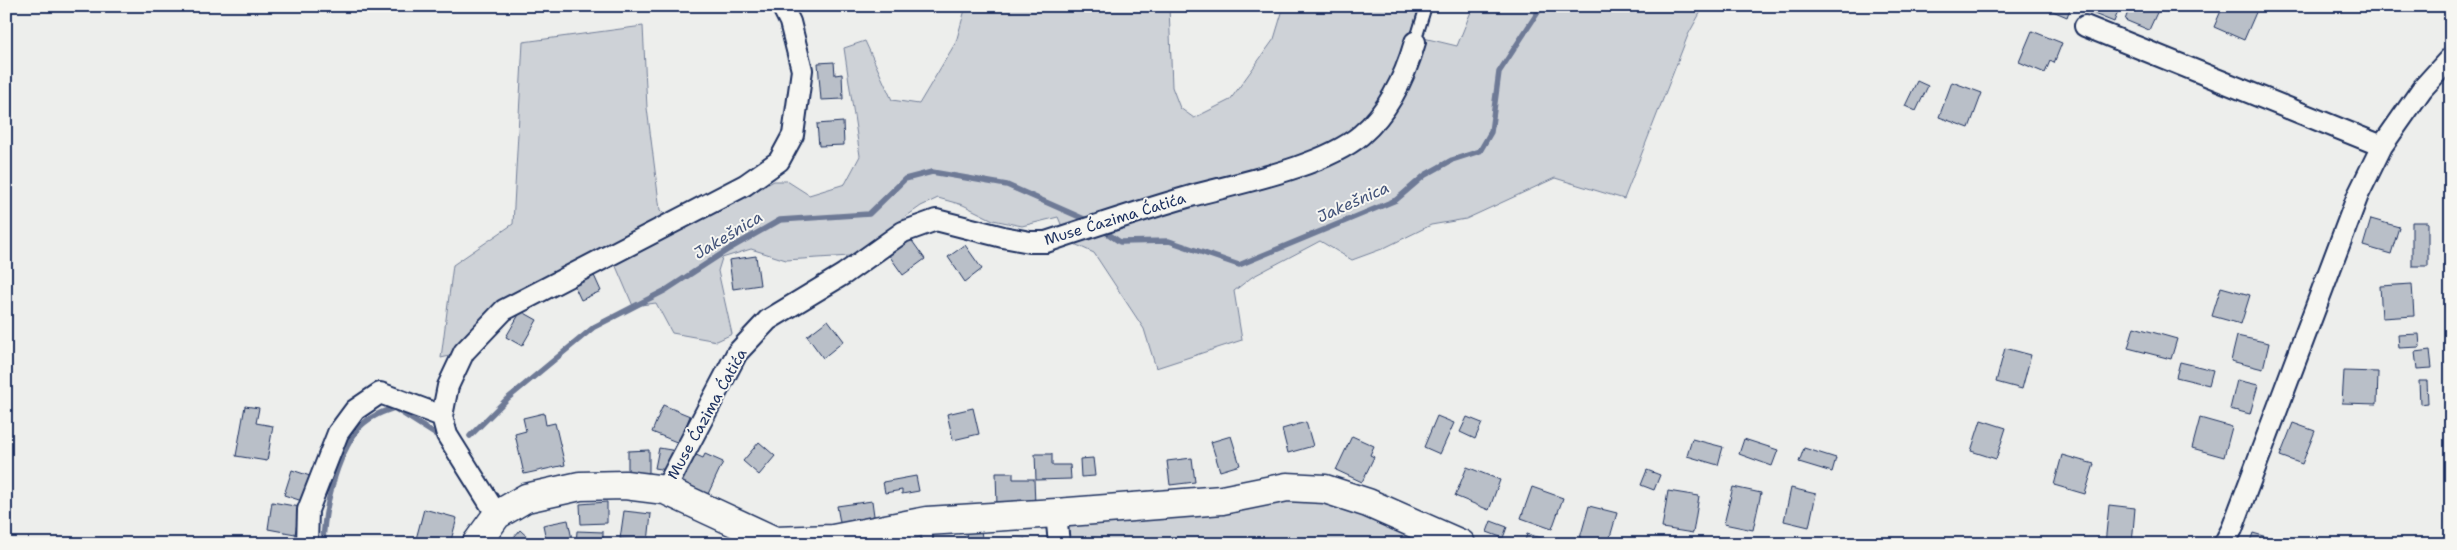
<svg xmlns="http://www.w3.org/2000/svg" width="2457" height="550" font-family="'Shantell Sans',sans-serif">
<rect width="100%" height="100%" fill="#edeeec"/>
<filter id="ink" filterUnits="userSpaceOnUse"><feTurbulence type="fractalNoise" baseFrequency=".02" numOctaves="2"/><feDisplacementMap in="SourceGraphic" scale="10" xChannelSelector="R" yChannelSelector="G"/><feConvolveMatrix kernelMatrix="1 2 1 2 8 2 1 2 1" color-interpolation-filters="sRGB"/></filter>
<g filter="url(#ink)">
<path fill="#ced2d7" stroke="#74809a" d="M966,6H1169L1172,87L1180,108L1194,118L1230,100L1274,39L1284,6H1419L1411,35L1457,46L1470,14L1476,6H1704L1688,35L1624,199L1555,178L1466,219L1431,225L1382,249L1352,260L1320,241L1252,277L1234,291L1242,340L1156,368L1144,329L1094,253L1068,241L1058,217L1022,226L993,220L963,205L938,198L921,206L850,256L786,260L751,249L722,258L718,271L732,334L717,341L672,333L656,303L633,306L615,264L599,252L454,355L441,358L453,265L513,224L523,42L643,26L647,108L660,210L682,230L774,181H787L809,195L845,184L860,156L844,48L865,41L892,100L919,104L956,42Z
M1298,497L1358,506L1445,544H1067L1065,525L1180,517Z"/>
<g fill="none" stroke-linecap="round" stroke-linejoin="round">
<path stroke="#6e7a96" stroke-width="5.5" d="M1107,233L1120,242L1169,241L1239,265L1396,200L1425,175L1452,160L1480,151L1491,132L1499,72L1542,6
M470,436L507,399L594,327L666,290L729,249L780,220L869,214L905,179L932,172L1007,185L1091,222
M323,544C324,508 336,458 358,429C367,418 381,412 394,408L441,438"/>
</g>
<path fill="#b9bfc8" stroke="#1b2f5e" d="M2041,6H2071L2067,17Z
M2086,6H2120L2114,22L2084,10Z
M2130,6H2160L2149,30L2125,20Z
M2223,6H2248L2257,10L2244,40L2214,27Z
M2032,31L2062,43L2054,63L2050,61L2045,73L2019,62Z
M834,62L835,75L842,74L843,99L821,100L818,63Z
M1917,81L1928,86L1916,111L1905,106Z
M1952,82L1982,93L1969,128L1939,117Z
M843,122L844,145L819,146L817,124Z
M2371,219L2399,227L2391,254L2363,246Z
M2412,222H2428V266H2412Z
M910,238L925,259L903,275L888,254Z
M965,245L982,269L965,282L948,257Z
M756,256L760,285L733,289L729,260Z
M592,271L601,291L581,300L572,281Z
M2412,284L2414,316L2382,318L2380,286Z
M2221,287L2250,295L2241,324L2212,316Z
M521,311L537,320L522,346L506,337Z
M828,320L844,341L823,358L807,336Z
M2134,327L2177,339L2171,359L2128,348Z
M2419,334L2420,347L2399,348L2398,335Z
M2237,336L2269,343L2263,369L2231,361Z
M2005,348L2031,355L2022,389L1996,382Z
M2430,350L2432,368L2417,369L2415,352Z
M2180,362L2213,370L2209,385L2176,377Z
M2344,371L2378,372L2377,404L2342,403Z
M2237,380L2258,385L2250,414L2230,409Z
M2419,381H2427L2428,403L2420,404Z
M663,405L690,416L679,443L652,432Z
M245,406L259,408L256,423L273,426L267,461L236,456Z
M973,408L979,434L953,440L947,414Z
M544,413L546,425L555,423L565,465L524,474L515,434L526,431L523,418Z
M1437,416L1454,423L1440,454L1424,447Z
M1467,417L1482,423L1475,439L1460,432Z
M2200,418L2232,427L2224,457L2192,448Z
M1981,420L2006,428L1996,459L1971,451Z
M1306,422L1313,446L1288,453L1282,429Z
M2293,423L2315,431L2302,464L2280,456Z
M1231,436L1240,465L1220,471L1211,442Z
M1352,436L1374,446L1370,455L1374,457L1362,482L1336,470Z
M1692,439L1723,447L1718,465L1687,456Z
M1744,439L1778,450L1772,466L1739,454Z
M759,442L775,456L759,475L743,461Z
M659,448L677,451L673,471L655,468Z
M1804,448L1836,458L1832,472L1799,462Z
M649,450V473H628V451Z
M694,454L703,458L705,454L723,462L708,494L682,482Z
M1035,454H1052V465H1070L1071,479L1036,480Z
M2062,455L2094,464L2085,494L2054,485Z
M1093,458L1095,476L1081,477L1080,459Z
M1192,458L1195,482L1170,485L1167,461Z
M1467,467L1500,480L1489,510L1455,496Z
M292,470L313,477L305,502L284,495Z
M1647,470L1660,475L1654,490L1641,485Z
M996,473H1013V479H1034L1035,505L997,506Z
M916,476L919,491L902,494V490L885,493L883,482Z
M1532,487L1563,498L1552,529L1521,518Z
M1733,487L1761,493L1753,530L1724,524Z
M1791,488L1816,494L1809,527L1784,521Z
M1668,491L1699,496L1693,533L1662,528Z
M872,501L875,523L841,528L837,506Z
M272,502L300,507L295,534L268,529Z
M607,502V523L581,524L580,504Z
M2109,505L2135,508L2132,544H2105Z
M1589,506L1617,513L1608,544L1580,538Z
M424,509L457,518L450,544H433L416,539Z
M624,511L651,514L648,542L620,539Z
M568,520L573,544H547L543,525Z
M1491,521L1507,527L1503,538L1487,532Z
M520,530L535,544H508Z
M577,531L603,532V544H576Z
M981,531L983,544H968L966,533Z
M2253,533L2277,540L2276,544H2249Z
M1527,534L1552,541L1551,544H1524Z
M730,536L749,544H726Z
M1025,539L1026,544H997Z"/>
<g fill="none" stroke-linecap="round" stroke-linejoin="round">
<defs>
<path id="lane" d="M1415,42L1426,6
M927,522V544"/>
<path id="street" d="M2085,26L2382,146
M665,490L737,353L768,320L844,274L903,232L936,220L1003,237L1030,242H1046C1094,226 1142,210 1191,196C1239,183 1323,167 1361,135C1389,111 1405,77 1415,42
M1056,513L1059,544
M497,515L447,435L442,416L448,386L464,352L504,310L745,185L779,161L793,135L802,70L790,22L782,6
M307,544L308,510L338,433L355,410L380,393L442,416
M2224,544L2232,529L2358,195L2382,146L2422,89L2451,57"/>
<path id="secondary" d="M476,544L497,515L526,498L580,486L625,485L665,490L775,541L833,539L927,521L1056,513L1222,500L1287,487L1325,489L1368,503L1461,544"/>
</defs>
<use href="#lane" stroke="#1b2f5e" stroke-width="14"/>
<use href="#street" stroke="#1b2f5e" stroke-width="24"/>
<use href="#secondary" stroke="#1b2f5e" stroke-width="31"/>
<use href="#lane" stroke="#f6f6f2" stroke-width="10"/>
<use href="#street" stroke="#f6f6f2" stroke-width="20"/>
<use href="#secondary" stroke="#f6f6f2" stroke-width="28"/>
</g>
</g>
<g text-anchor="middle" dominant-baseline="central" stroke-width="4" stroke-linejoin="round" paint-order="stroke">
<g font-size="15" fill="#1b2f5e" stroke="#f6f6f2">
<text transform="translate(1115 219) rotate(-17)">Muse Ćazima Ćatića</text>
<text transform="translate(707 414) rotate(-61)">Muse Ćazima Ćatića</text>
</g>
<g font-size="16" font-style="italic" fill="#44547a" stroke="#f6f6f2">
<text transform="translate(1353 202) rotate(-24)">Jakešnica</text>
<text transform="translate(728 235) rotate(-31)">Jakešnica</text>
</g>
</g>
<rect width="2457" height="550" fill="none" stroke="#f6f6f2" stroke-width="25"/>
<rect x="12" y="12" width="2432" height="525" fill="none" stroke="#1b2f5e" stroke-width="2" filter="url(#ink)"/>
</svg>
